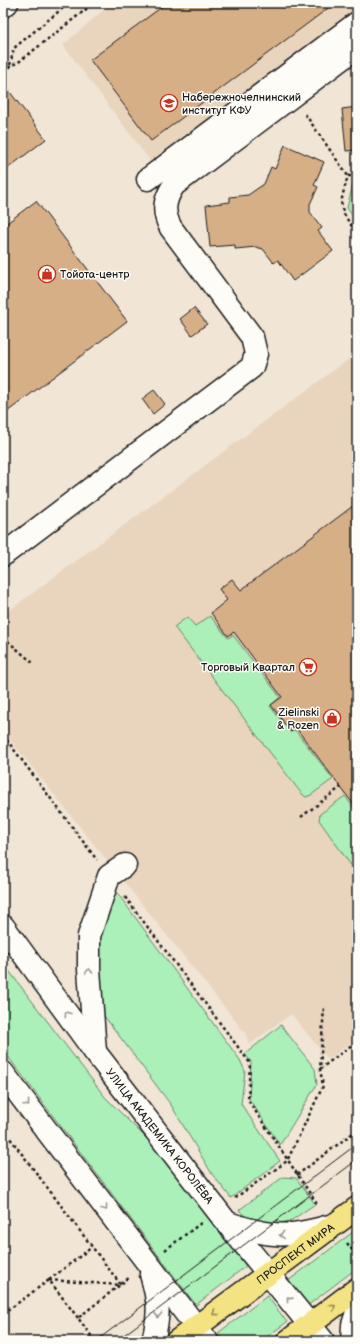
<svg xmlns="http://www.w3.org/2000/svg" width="360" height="1344" font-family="'Balsamiq Sans',sans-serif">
<rect width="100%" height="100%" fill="#f1e5d5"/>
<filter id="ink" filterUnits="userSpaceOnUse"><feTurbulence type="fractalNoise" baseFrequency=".025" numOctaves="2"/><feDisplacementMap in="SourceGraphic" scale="8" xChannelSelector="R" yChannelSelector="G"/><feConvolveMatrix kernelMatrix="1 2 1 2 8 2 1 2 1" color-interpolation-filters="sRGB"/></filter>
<g filter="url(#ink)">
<path fill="#e9d5be" d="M112,3H357V11L151,162L63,45Z
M357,353V1039L328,1059L291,1014L249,1045L246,1034L3,731V615Z"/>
<path fill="#abefb9" stroke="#64866a" d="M353,184H357V222L347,208Z
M210,616L228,638L233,635L280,697L270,706L290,732L295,730L333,779L311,795L306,797L301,793L174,627L187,617L195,626Z
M345,796L357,812V871H355L319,820L320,814Z
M110,883L240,1060L245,1071L241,1104L280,1161L231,1198L212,1174L171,1105L96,1005L92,970Z
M3,963L105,1097L160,1152L246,1266L196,1305L3,1050Z
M281,1025L315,1069L317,1084L280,1145L249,1099L251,1062L245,1054Z
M283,1177L296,1178L315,1204L292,1220L276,1225L247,1219L239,1210Z
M357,1229V1268L307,1306L288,1281Z
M267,1296L287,1322L261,1341H224L218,1333Z"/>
<path fill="#d6af87" stroke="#1c1c1c" d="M167,3H335L151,141L90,60Z
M3,83L46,139L3,172Z
M357,107V150L346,151L342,109Z
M285,145L324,162L314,185L318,187L310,204V212L322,228L318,231L333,251L293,281L278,260L274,263L263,249L256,247L235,249V245L210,247L206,205L230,202V197L248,195L264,184L271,167L275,169Z
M36,201L127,321L3,415V226Z
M194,308L207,324L192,335L180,319Z
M154,390L165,404L153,414L142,399Z
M357,486V497L352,490Z
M357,503V809L296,728L291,732L271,705L282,697L234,632L228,636L211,613L227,600L219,589L232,579L241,590Z"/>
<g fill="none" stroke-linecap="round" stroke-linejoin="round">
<defs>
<g id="minor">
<path d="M3,6L7,3"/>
<path d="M148,179L357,23"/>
<path d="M3,555L252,367L256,354L252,337L171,228C162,212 164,200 174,185L357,47"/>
<path id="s1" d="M3,926L95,1052L227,1223L323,1341"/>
<path d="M95,1052L89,969V936L109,876L125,865"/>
<path d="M3,1073L207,1341"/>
<path d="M228,1223C272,1238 289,1238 333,1225"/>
<path d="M151,1274C159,1302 160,1312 153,1341"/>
<path d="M352,1341L353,1325L357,1312"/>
</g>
<g id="major">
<path id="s2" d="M177,1341L357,1208"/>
<path d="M288,1341L357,1289"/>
</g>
</defs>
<use href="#minor" stroke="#1c1c1c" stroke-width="25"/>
<use href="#major" stroke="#1c1c1c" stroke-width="25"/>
<path stroke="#1c1c1c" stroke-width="2.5" stroke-dasharray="3 3" stroke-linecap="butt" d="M10,65L14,48L69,3
M3,71L20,61L94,3
M305,114L348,176
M357,176H348C339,208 337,206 357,233
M3,637L33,663
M3,735L97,860
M301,817L341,787
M125,897L250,1063L248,1100L317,1204
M320,1069L357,1041
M3,1129L121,1285
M297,1175L357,1130
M235,1198L287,1161L323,1086L320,1069L324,1007
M347,1243L357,1256
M165,1250L201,1223
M49,1280L121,1285
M49,1280L92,1247
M3,1314L49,1280L78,1318
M95,1341L78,1318L130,1277"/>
<use href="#minor" stroke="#fdfcf7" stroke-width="22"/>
<use href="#major" stroke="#f4e382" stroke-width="22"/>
<path stroke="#1c1c1c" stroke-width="1" d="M96,1341L357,1144
M116,1341L357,1160"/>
</g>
<defs><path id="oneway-chevron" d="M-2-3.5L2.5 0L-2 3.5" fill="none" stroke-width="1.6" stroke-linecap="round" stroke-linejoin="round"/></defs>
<g stroke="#989794">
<use href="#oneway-chevron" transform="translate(89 971) rotate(-92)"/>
<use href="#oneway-chevron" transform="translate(67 1014) rotate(-126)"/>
<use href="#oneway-chevron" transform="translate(27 1104) rotate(53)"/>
<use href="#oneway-chevron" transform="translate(105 1208) rotate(53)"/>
<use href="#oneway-chevron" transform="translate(282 1235) rotate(178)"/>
<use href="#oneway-chevron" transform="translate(289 1299) rotate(-129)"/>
<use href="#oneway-chevron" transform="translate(158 1315) rotate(93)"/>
</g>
<g stroke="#938954">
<use href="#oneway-chevron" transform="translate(333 1307) rotate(-37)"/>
<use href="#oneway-chevron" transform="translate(215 1313) rotate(144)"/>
</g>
</g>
<defs>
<symbol id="university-ring" viewBox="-11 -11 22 22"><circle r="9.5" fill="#fdfcf7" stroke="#c8321e" stroke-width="1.5"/><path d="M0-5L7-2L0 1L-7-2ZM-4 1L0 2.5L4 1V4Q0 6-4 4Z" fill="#c8321e"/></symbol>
<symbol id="shop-ring" viewBox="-11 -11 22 22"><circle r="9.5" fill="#fdfcf7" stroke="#c8321e" stroke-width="1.5"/><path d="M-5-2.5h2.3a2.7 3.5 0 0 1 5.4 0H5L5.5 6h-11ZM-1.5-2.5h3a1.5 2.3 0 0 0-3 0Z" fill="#c8321e"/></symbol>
<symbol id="supermarket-ring" viewBox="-11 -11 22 22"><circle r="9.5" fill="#fdfcf7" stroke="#c8321e" stroke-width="1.5"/><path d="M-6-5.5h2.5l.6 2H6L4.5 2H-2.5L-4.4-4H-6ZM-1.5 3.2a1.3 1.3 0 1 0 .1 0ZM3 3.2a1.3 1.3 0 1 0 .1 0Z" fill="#c8321e"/></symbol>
</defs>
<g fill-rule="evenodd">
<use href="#university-ring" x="159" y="93" width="20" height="20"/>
<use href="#shop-ring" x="37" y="264" width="20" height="20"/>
<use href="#supermarket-ring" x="298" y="657" width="20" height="20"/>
<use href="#shop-ring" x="322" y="708" width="20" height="20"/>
</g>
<g text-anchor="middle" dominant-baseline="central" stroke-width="3" stroke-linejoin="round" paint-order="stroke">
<g font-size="11" fill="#1c1c1c" stroke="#fdfcf7" text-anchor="start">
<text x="182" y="97">Набережночелнинский<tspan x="182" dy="13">институт КФУ</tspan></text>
<text x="60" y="274">Тойота-центр</text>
<text x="295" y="667" text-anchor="end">Торговый Квартал</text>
<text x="319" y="712" text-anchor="end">Zielinski<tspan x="319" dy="13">&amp; Rozen</tspan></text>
</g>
<g font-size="11" fill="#1c1c1c" stroke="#fdfcf7">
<text stroke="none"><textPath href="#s1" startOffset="262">УЛИЦА АКАДЕМИКА КОРОЛЁВА</textPath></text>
<text stroke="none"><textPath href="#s2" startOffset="147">ПРОСПЕКТ МИРА</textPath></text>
</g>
</g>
<rect width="360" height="1344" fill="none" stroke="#fdfcf7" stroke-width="16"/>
<rect x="8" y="8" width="344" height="1328" fill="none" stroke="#1c1c1c" stroke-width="1.5" filter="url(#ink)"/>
</svg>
